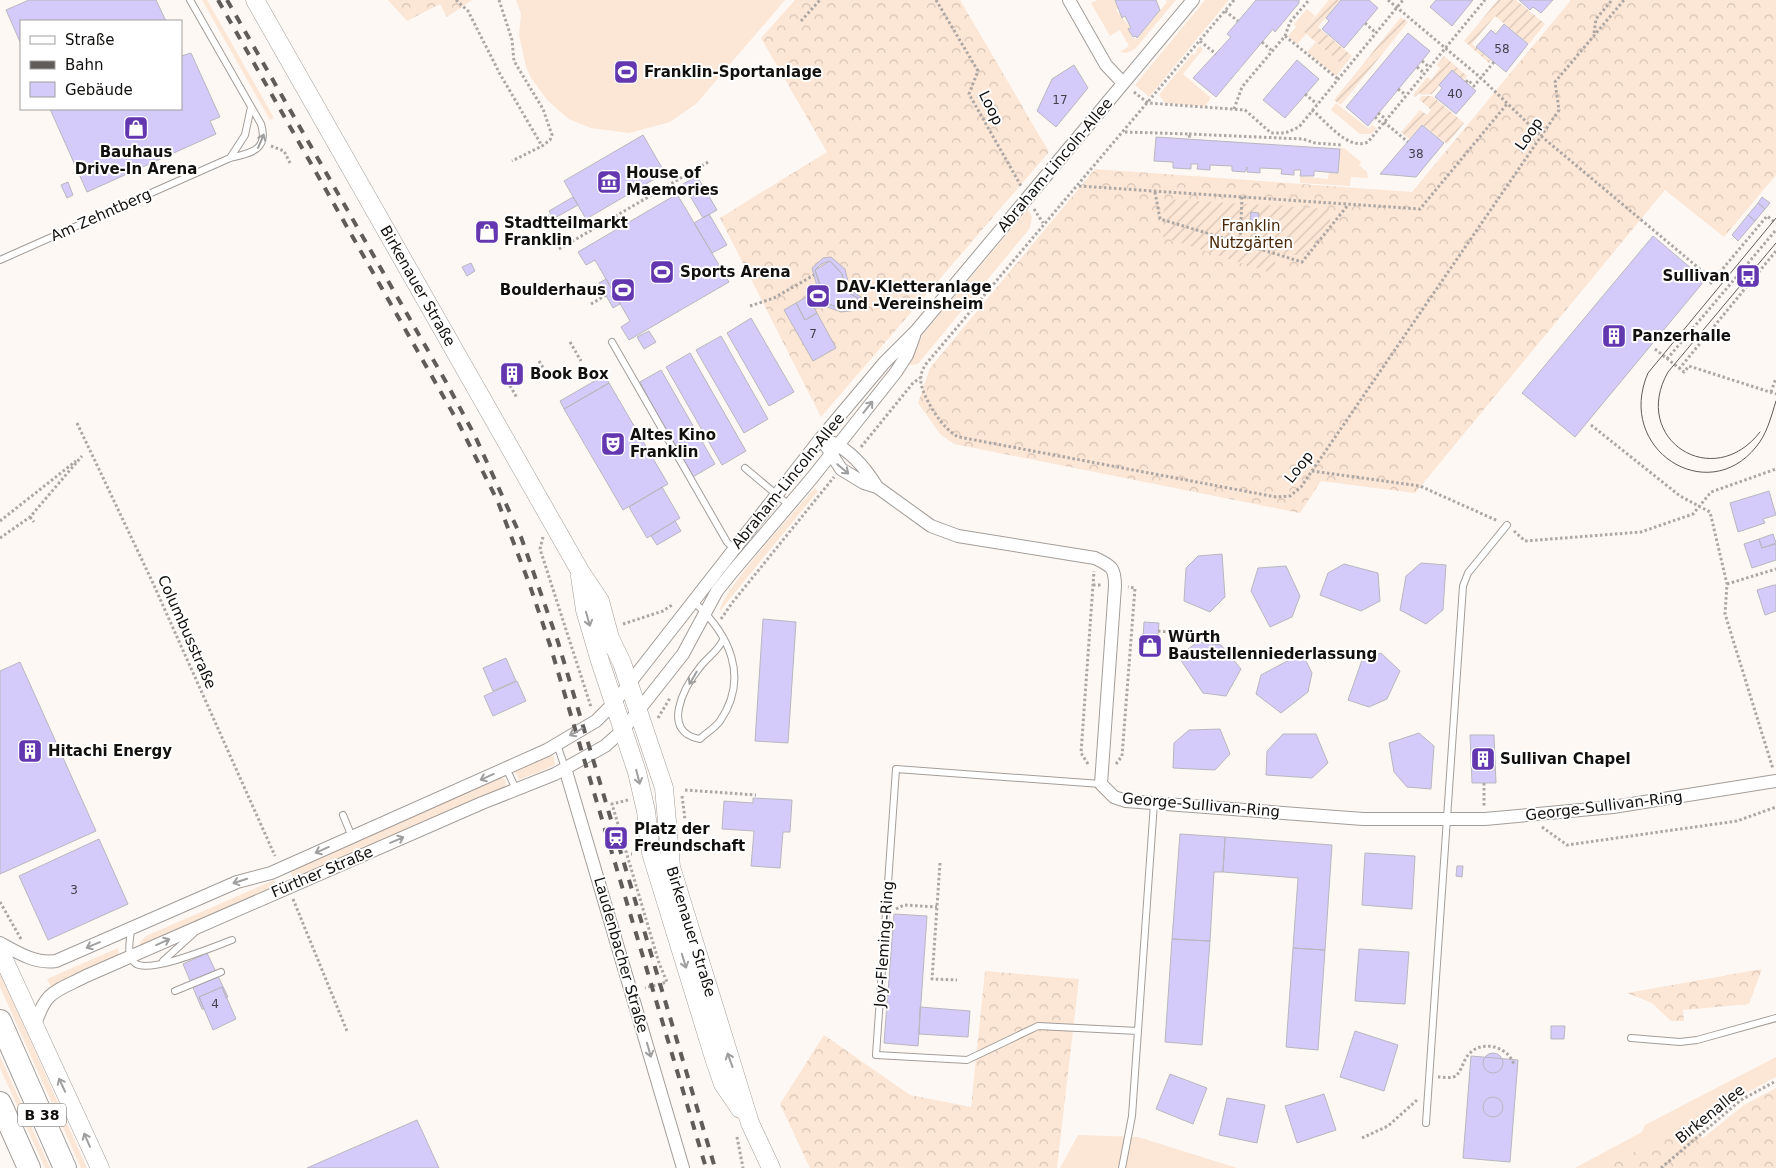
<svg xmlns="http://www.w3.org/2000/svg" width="1776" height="1168" font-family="'DejaVu Sans',sans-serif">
<defs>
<pattern id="forest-crowns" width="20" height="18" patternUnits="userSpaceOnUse" patternTransform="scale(1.25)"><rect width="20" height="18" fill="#fce6d5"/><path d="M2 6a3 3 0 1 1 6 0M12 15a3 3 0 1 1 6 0" fill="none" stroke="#d7c4b6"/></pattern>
<pattern id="garden-furrows" width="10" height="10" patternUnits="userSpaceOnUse" patternTransform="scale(1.25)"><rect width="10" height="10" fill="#fce6d5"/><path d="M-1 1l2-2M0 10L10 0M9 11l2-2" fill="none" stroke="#d7c4b6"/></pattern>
</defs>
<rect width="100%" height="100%" fill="#fef8f4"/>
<path fill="#fce6d5" d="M202,0H207L274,118L270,120Z
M516,0H785L696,104L670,122L629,133L591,128L569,119L548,101L531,78L526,67L519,35L521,14Z
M1097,0H1114L1119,8L1116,10L1130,27L1128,29L1132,38L1137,39L1167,2L1166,0H1176L1135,49L1126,53L1120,52L1129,46L1120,30L1110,36L1091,3Z
M1205,0H1229L1149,97L1135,85Z
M1307,9L1315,16L1303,31L1306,34L1297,44L1288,36L1296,27L1294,24Z
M1316,42L1344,66L1336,76L1307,52Z
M1200,46L1203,49L1183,74L1211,98L1205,106L1165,103L1159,95L1192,54L1194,55L1197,52L1196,50Z
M1336,103L1369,129L1372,125L1377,128L1371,134H1360L1331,110Z
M1340,148H1344L1361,162L1359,165L1367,172L1368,178L1351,177L1350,186L1300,183V176L1328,179L1329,173H1339Z
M1028,209L1032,217L1030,228L918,364L909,365L923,334Z
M815,488L818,491L720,611C719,594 799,506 815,488Z
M553,754L555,765L519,780L514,770Z
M500,777L506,780L505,787L294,879L289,869Z
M274,880L277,887L139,948L140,942L146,936Z
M118,948L119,956L51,987L47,979Z
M0,972L87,1168H81L0,987Z
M0,1056L50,1168H45L0,1068Z
M1776,1057V1077L1738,1097L1693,1133L1682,1127L1603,1168H1575L1642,1132L1645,1125Z
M1078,1135L1138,1137L1237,1168H1060Z"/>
<path fill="url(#forest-crowns)" d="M388,0H472L447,17L440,4L407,21Z
M795,0H960L1049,152L821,417L720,218L827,152L761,38Z
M1571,0H1776V175L1724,237L1665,190L1415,493L1321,481L1300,513L954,444L940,434L918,403L930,368L1095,169L1412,192Z
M1762,969L1749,1004L1683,1010L1684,1021H1671L1652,1003L1627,993Z
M985,971L1079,979L1057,1168H810L780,1104L824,1035L910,1095L971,1107Z
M1776,1088V1168H1603L1682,1127L1703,1138L1744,1105Z"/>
<path fill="url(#garden-furrows)" d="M1329,0H1340L1318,27L1352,56L1344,66L1303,31Z
M1498,0H1516L1545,24L1529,44L1495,16L1472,44L1491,61L1489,63L1464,41Z
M1401,17L1408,22L1341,105L1334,100Z
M1444,56L1467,76L1464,80L1452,70L1432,94L1422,95L1419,93L1415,97L1413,95L1427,77L1431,80L1440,68L1437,65Z
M1422,96H1432L1464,123L1447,144L1422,124L1409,139L1401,132L1420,110L1427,115L1431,110L1419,99Z
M1164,199L1331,209L1330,222L1301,256L1279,252L1271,273L1163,237Z"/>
<path fill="#d5cbfa" stroke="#b8b7be" d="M29,0H156L166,21H21V44L6,10Z
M1115,0H1156L1160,10L1137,38L1136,36L1133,37L1128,29L1131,28L1125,16L1122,18Z
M1256,0H1299V3L1275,32L1273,29L1216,97L1193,78L1231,37L1227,34Z
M1341,0H1369L1378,8L1344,48L1322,29L1329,21L1326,18Z
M1436,0H1473L1452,26L1430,7Z
M1519,0H1553L1541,13L1533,7L1530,10Z
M1504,24L1528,44L1506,72L1476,47L1491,30L1496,34Z
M1408,33L1430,51L1368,126L1346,107Z
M191,53L220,117L210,121L216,134L87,192L50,109H181V56Z
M1297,60L1319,79L1285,118L1263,100Z
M1074,65L1088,88L1056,127L1037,111L1052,79Z
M1452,70L1476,91L1456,114L1435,97L1442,88L1439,85Z
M1422,125L1444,143L1416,177L1380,174Z
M643,135L665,173L586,219L564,181Z
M1156,137L1340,149L1338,173L1314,171V176H1300L1301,170H1294V175L1281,174L1282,169L1260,168V173L1247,172V167L1245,172L1232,171V166L1210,165V170L1197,169L1198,164H1191V169L1173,168V162L1154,161Z
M697,176L717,210L703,218L683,184Z
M68,182L73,195L67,198L61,185Z
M677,194L729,282L629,340L621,327L630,321L595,260L586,265L578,252Z
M573,197L578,205L553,219L549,211Z
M1762,197L1770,203L1765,209L1758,203Z
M1758,203L1765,209L1755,221L1748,215Z
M1251,212L1259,213L1258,221H1250Z
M709,214L727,245L712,253L694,223Z
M1748,215L1755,221L1738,241L1732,235Z
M1653,236L1705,280L1575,437L1522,393Z
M831,257L845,269L850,290L847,292L842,274L830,261L821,264L815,270L824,296L825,303L822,305L812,268L823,258Z
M830,261L842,274L847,292L858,298L856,307L843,309L825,303L815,270Z
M471,263L475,271L467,276L462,267Z
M606,279L620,304L613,308L599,283Z
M850,290L861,297L860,308L857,310L841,312L822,305L825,303L843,309L856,307L858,298L847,292Z
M808,296L817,313L805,320L796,303Z
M796,303L805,320L817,313L836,348L813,361L784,310Z
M751,318L794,392L769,406L727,333Z
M649,331L656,342L644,349L637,337Z
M721,336L768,419L744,433L696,350Z
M690,353L746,451L722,465L666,367Z
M661,370L715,464L691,478L645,398L648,397L640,382Z
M605,375L609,383L564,409L560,401Z
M609,383L668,484L623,510L564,409Z
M662,487L680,518L647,538L629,507Z
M1769,491L1776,515L1763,519L1765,523L1738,532L1730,503Z
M675,521L681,531L657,545L651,536Z
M1773,534L1776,543L1762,548L1759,539Z
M1759,539L1762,548L1776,544V560L1752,568L1744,544Z
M1222,554L1225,597L1210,612L1184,601L1186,568L1198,556Z
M1421,563L1446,565L1443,610L1426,624L1400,610L1406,576Z
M1344,564L1378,573L1380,601L1361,611L1320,595L1328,573Z
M1286,566L1300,596L1292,617L1270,627L1251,591L1258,568Z
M1774,585H1776V611L1765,615L1757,590Z
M763,619L796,622L788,743L755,741Z
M1144,622L1159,623L1156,657L1142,655Z
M1198,642L1221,645L1241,669L1226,696L1203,693L1178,656Z
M1302,653L1312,673L1308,692L1281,713L1256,694L1261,675Z
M1381,653L1400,671L1387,699L1369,707L1348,700L1362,660Z
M506,658L516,681L493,691L483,668Z
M20,662L96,831L0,874V671Z
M517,681L526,701L493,716L484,696Z
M1220,729L1230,754L1215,770L1173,768L1174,743L1189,730Z
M1419,733L1434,746L1431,789L1407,787L1394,772L1389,743Z
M1283,734H1316L1328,763L1312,778L1266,775L1267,751Z
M1470,735H1494L1496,783H1472Z
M753,798L792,800L790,832H783L780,868L751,866L754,831L722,829L724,801L753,803Z
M1180,834L1225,837L1223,872H1214L1210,941L1172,939Z
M1225,837L1332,845L1325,950L1293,948L1298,878L1223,872Z
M99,839L128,904L48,940L19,876Z
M1365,853L1415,856L1412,909L1362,905Z
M1457,866H1463L1462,877L1456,876Z
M894,914L927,916L918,1046L884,1043Z
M1172,939L1210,941L1202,1045L1165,1042Z
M1293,948L1325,950L1318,1050L1286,1047Z
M1359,949L1409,952L1405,1004L1355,1001Z
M207,953L228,997L226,998L222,987L199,997L204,1009H202L183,964Z
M222,987L236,1019L213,1030L199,997Z
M920,1007L970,1011L968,1037L919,1034Z
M1551,1026H1565L1564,1039H1551Z
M1355,1031L1398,1045L1384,1091L1340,1077Z
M1483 1063a10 10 0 1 1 20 0a10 10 0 1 1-20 0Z
M1471,1056L1518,1060L1510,1162L1463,1158Z
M1170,1074L1207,1088L1193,1124L1156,1109Z
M1324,1094L1336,1130L1297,1143L1285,1106Z
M1483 1107a10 10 0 1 1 20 0a10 10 0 1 1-20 0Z
M1227,1098L1265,1105L1257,1143L1219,1135Z
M417,1120L439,1168H307Z"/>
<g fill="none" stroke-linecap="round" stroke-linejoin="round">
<defs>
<path id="lane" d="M230,158L245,135L251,107
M0,260L230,158C251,153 269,150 261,124L190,0
M612,342L727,542L734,549
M745,468L789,505
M694,602C729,634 750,677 720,721C715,728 706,733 700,739C660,732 684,687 700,667C708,657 717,652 723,640
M557,744L565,768
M506,768L516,789
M1101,784L896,769L876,1055L967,1060L1038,1026L1138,1031
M343,815L352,837
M131,930C130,940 126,956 135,963C148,975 215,946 232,940
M163,961L194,933
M175,991L221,972
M1631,1038L1680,1042L1697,1040L1776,1018
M1426,1123L1463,586L1468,573L1507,525
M1122,1168L1132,1116L1154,803"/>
<path id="street" d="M1069,0L1106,65L1123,83
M821,438L841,469L864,483L877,487L931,526L958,536L1095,558C1111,566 1115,567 1115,586L1101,784L1114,797L1126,801L1363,819H1485L1613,807L1776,781
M831,442C850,450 866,469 877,487
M565,768L683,1168
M0,943C18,953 36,964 56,961L237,882L271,873L547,750L596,721L614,703L821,438L884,363L916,331L1193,0
M35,1025C46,990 55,992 86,976L482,803L555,774L605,746L623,730L683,654L717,591L733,571L812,478L896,372L907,355L914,336"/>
<g id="secondary">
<path id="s1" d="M255,0L580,571L600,601L610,638L622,663L664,788L671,867L750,1123L771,1168"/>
<path d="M580,576L585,610L600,661L637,772L646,811L651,853L715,1061L723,1084L740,1109"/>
<path d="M0,951L100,1168"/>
</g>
<path id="highway" d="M0,1021L65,1168
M0,1103L29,1168"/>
</defs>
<use href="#lane" stroke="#a39d99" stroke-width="8"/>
<use href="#street" stroke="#a39d99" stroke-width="14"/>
<use href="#secondary" stroke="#a39d99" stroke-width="19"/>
<use href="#highway" stroke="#a39d99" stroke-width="24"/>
<path stroke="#aca7a4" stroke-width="3" stroke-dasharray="2.5 2.5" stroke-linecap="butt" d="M456,0L468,11L500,74L542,146
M499,0L512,40L514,61L543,109L552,135L550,140L542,146L512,161
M936,0L978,71L969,94L1021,186
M1234,0L926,364C922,370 920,376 921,383C924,400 944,431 959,437L1276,497L1290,496L1301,487L1559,110L1555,82L1624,0
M1388,0L1481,78L1541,136L1713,280
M1225,11L1238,21
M801,21L820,0
M1365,23L1376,33
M1594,33L1596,19L1612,0
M1285,36L1338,79
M1200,41L1216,54
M1262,42L1271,50
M1422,61L1429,67
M1417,67L1424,73
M1466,82L1468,80L1474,86L1494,62
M1398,89L1406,95
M1134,92L1148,103L1245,110L1271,133H1285L1299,127L1403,0
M1305,94L1317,104
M1234,109L1242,87L1285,36L1290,22L1309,0
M1312,110C1327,122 1348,151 1368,142L1485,0
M1378,113L1386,119
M1375,117L1382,124
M1384,122L1408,142
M1125,132L1189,134L1190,140
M1189,134L1303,139L1315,143L1342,145
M271,146L284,151L290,163
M1079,186L1420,209L1507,104
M1155,192L1160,219L1240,243
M1242,197L1240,243L1302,262L1348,205
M1034,209L1043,223
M543,220L551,215
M559,249L710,161
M1710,284L1767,216L1776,223
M591,304L606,295
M750,306L774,298L814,275
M570,342L581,361
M1655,349L1684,372L1689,366L1776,394
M1667,359L1776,230
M539,361L550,379
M1679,369L1776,251
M505,377L517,398
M1771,392L1776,378
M77,423L152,581L275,856
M1591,425L1680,496L1710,512L1727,584L1725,614L1773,769
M861,447L913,383L920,378
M1312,471L1420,486L1498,521
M30,517L34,522
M0,521L76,461
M1514,531L1525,541L1641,532L1693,514L1711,492L1776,469
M543,537L540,549L591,707
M0,538L30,517L82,456
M1727,584L1776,569
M1093,585H1102
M721,619L732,603L834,477
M623,624L663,611L672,605
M1158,631L1170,632
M658,718L670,698
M1088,764L1081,753L1094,571
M1116,764L1122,756L1135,588L1128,587
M1484,783V806
M685,790L756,795
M682,796L685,819
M628,800L612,804L659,963L667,982L645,988
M1542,827L1567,845L1737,821L1776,807
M625,836L628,835
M631,854H632
M940,863L932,979L957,980
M293,899L347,1031
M0,902L21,939
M896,909L904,905L937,907
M1438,1077C1443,1077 1453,1079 1457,1075C1462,1069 1464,1059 1469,1054C1483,1039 1509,1047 1514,1065
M737,1137L743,1168
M1362,1138L1388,1126L1417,1100
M1661,1168L1741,1100L1776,1081"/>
<use href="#lane" stroke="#fff" stroke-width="6"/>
<use href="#street" stroke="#fff" stroke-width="12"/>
<use href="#secondary" stroke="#fff" stroke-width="18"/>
<use href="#highway" stroke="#fff" stroke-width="22"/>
<path stroke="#605c5a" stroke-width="1" d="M1776,218L1648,373C1615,449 1707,508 1756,447C1767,434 1771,417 1776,401
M1760,432C1713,493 1630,439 1668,372L1776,243"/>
<path stroke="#605c5a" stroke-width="4" stroke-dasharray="9 9" stroke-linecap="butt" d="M218,0L459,424L498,502L529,583L550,645L706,1168
M227,0L446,382L475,436L521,537L558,642L715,1168"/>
</g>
<defs><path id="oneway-shaft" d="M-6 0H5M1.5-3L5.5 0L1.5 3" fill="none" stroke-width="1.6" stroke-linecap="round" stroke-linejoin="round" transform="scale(1.25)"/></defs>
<g stroke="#a09f9f">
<use href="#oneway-shaft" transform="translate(261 141) rotate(-67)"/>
<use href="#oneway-shaft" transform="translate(868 407) rotate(-51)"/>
<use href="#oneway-shaft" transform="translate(843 469) rotate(40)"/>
<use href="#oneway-shaft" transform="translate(588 619) rotate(74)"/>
<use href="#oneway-shaft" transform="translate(693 678) rotate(120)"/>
<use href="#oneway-shaft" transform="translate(576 732) rotate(151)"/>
<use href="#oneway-shaft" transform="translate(487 777) rotate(156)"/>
<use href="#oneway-shaft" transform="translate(638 777) rotate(76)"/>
<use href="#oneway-shaft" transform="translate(397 840) rotate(-23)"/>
<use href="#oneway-shaft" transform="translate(322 850) rotate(156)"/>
<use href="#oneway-shaft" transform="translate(240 881) rotate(162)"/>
<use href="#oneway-shaft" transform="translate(163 942) rotate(-24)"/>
<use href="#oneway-shaft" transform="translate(93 945) rotate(157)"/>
<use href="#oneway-shaft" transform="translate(684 961) rotate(73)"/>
<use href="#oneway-shaft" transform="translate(649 1050) rotate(74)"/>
<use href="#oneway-shaft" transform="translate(730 1060) rotate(-110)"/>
<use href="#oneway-shaft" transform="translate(62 1085) rotate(-115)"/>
<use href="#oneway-shaft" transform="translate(87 1140) rotate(-114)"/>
</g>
<defs>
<symbol id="stadium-square" viewBox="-11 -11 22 22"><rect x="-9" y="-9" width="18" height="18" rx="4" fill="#6237af" stroke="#fff"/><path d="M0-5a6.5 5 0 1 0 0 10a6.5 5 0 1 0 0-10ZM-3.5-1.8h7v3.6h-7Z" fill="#fff"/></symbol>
<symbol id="shop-square" viewBox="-11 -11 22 22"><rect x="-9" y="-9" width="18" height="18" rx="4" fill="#6237af" stroke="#fff"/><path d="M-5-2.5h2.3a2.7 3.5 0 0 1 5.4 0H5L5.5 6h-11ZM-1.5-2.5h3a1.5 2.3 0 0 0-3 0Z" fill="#fff"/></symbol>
<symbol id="museum-square" viewBox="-11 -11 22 22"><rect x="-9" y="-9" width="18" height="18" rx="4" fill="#6237af" stroke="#fff"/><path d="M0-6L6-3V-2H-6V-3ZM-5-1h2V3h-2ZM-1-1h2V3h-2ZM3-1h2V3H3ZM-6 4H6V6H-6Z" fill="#fff"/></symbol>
<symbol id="bus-square" viewBox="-11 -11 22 22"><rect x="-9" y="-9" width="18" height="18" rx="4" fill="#6237af" stroke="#fff"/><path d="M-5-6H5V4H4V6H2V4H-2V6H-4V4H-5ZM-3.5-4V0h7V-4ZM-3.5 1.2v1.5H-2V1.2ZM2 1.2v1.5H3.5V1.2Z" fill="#fff"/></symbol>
<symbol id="building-square" viewBox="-11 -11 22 22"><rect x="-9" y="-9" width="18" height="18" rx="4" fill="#6237af" stroke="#fff"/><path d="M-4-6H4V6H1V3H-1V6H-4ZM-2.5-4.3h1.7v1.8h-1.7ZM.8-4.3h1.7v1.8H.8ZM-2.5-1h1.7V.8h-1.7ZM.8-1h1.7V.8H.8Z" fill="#fff"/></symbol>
<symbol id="theatre-square" viewBox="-11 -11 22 22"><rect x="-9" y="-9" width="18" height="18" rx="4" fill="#6237af" stroke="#fff"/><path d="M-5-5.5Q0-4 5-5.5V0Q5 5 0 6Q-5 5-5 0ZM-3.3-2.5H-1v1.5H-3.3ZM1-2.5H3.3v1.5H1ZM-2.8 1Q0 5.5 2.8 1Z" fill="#fff"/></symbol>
<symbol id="station-square" viewBox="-11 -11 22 22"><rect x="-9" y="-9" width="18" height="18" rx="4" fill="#6237af" stroke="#fff"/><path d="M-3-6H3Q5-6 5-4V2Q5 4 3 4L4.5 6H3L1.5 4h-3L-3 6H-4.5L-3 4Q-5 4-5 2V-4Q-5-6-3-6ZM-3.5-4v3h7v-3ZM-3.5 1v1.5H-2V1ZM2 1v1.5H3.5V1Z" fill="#fff"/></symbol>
</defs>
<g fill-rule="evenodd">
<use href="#stadium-square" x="612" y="58" width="28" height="28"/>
<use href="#shop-square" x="122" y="114" width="28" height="28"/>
<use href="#museum-square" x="595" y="168" width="28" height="28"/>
<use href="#shop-square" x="473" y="218" width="28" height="28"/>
<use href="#stadium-square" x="648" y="258" width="28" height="28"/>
<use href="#bus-square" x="1734" y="262" width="28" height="28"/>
<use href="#stadium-square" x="609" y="276" width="28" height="28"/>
<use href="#stadium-square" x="804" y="282" width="28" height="28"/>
<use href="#building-square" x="1600" y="322" width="28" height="28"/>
<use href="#building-square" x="498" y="360" width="28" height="28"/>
<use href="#theatre-square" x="599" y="430" width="28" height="28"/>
<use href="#shop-square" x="1136" y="632" width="28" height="28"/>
<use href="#building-square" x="16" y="737" width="28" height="28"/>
<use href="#building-square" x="1469" y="745" width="28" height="28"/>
<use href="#station-square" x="602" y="824" width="28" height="28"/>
</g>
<g text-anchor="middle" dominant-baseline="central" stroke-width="4" stroke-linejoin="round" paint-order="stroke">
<g font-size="12" fill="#433f49">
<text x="1502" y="49">58</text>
<text x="1455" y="94">40</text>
<text x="1060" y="100">17</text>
<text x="1416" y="154">38</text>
<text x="813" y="334">7</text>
<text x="74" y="890">3</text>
<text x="215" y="1004">4</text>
</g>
<rect fill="#fff" stroke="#595856" stroke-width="1" x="18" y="1103.5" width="48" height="23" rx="4"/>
<g font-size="14" font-weight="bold" fill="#12100e">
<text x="42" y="1115">B 38</text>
</g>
<g font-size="15" font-weight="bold" fill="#12100e" stroke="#fff" text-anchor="start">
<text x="644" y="72">Franklin-Sportanlage</text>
<text x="136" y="152" text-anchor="middle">Bauhaus<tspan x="136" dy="17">Drive-In Arena</tspan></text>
<text x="626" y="173">House of<tspan x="626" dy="17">Maemories</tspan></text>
<text x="504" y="223">Stadtteilmarkt<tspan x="504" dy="17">Franklin</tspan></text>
<text x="680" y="272">Sports Arena</text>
<text x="1730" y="276" text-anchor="end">Sullivan</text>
<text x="836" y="287">DAV-Kletteranlage<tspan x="836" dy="17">und -Vereinsheim</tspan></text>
<text x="606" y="290" text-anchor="end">Boulderhaus</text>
<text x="1632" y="336">Panzerhalle</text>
<text x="530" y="374">Book Box</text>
<text x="630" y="435">Altes Kino<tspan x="630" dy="17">Franklin</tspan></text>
<text x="1168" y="637">Würth<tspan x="1168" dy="17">Baustellenniederlassung</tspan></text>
<text x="48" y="751">Hitachi Energy</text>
<text x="1500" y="759">Sullivan Chapel</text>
<text x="634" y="829">Platz der<tspan x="634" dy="17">Freundschaft</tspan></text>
</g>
<g font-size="15" fill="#12100e" stroke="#fff">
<text transform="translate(991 108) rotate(64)">Loop</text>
<text transform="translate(1529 134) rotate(-55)">Loop</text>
<text transform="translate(1055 165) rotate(-50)">Abraham-Lincoln-Allee</text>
<text transform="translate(101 215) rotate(-24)">Am Zehntberg</text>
<text stroke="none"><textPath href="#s1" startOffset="329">Birkenauer Straße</textPath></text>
<text transform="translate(1299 467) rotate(-52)">Loop</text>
<text transform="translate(788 481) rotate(-51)">Abraham-Lincoln-Allee</text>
<text transform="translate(187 632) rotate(66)">Columbusstraße</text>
<text transform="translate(1201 805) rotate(5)">George-Sullivan-Ring</text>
<text transform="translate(1604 806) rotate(-7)">George-Sullivan-Ring</text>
<text transform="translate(322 872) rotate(-23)">Fürther Straße</text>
<text stroke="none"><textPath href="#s1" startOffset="1038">Birkenauer Straße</textPath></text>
<text transform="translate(884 944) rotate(-86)">Joy-Fleming-Ring</text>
<text transform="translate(621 955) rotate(74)">Laudenbacher Straße</text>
<text transform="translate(1710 1114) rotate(-39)">Birkenallee</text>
</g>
<g font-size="15" fill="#482605" stroke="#fff">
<text x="1251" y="226">Franklin<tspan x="1251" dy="17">Nutzgärten</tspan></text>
</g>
</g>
<rect x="20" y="20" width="162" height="90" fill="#ffffff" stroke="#a09f9f"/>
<rect x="30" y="36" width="25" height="8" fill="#ffffff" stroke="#a09f9f"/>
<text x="65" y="45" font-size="15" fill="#12100e">Straße</text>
<rect x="30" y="61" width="25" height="8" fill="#605c5a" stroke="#a09f9f"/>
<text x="65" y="70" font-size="15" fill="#12100e">Bahn</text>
<rect x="30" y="82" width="25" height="15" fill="#d5cbfa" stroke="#a09f9f"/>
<text x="65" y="95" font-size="15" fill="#12100e">Gebäude</text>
</svg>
